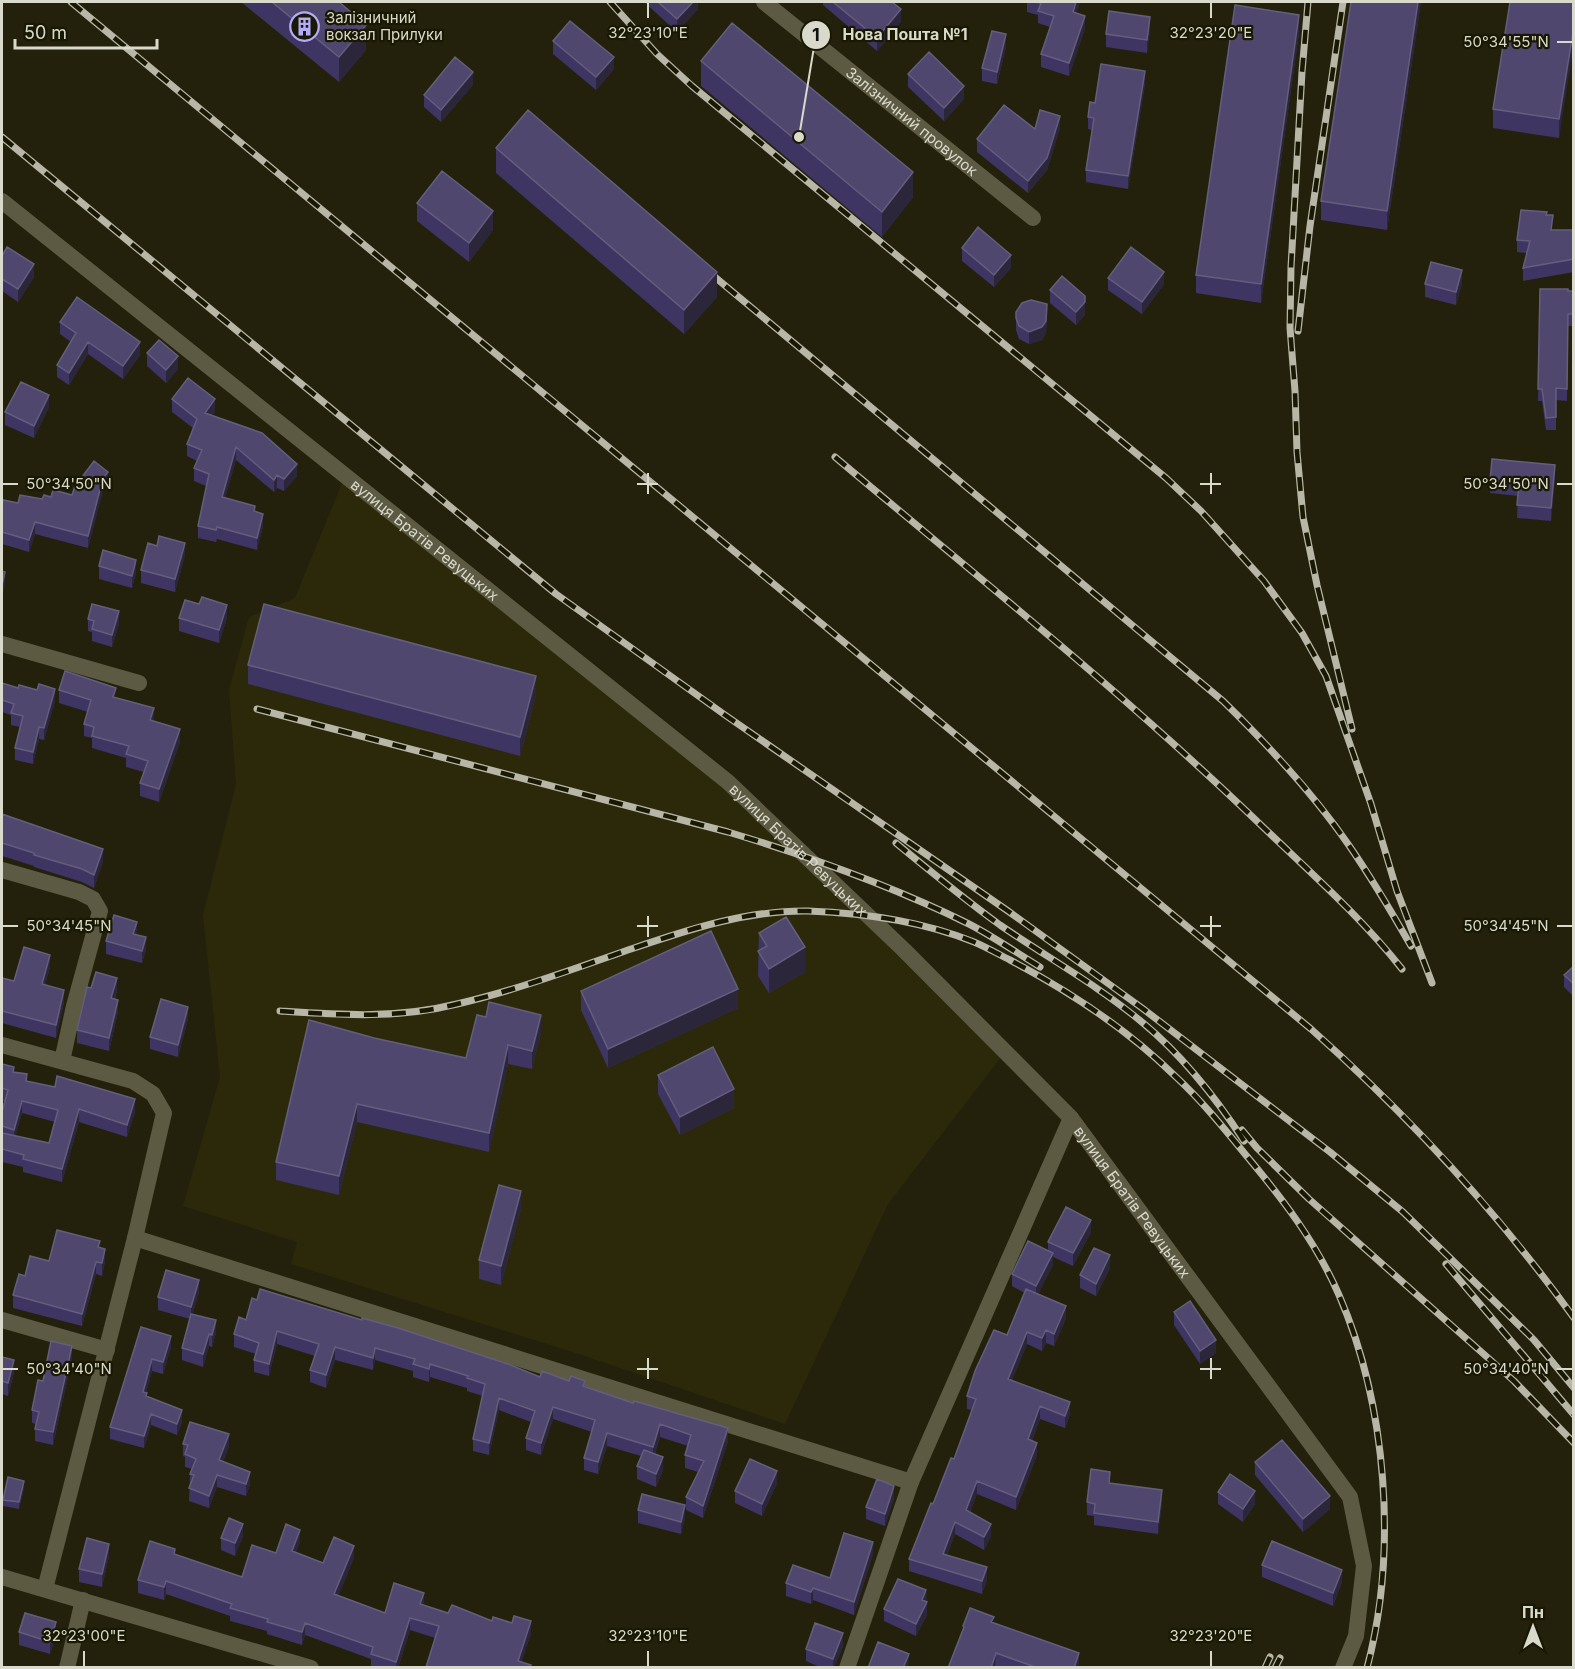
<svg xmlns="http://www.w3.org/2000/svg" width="1575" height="1669" font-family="Inter,sans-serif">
<rect width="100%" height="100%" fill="#23210b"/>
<path fill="#2c290b" d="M345,476L728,782L1005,1052L888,1204L785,1424L579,1354L291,1264L297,1242L183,1206L220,1077L203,915L236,784L229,690L249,617L295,598Z"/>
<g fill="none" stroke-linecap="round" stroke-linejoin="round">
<g stroke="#5c5a42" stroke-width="16">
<path id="s1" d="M764,2L1033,218"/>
<path id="s2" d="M2,201L728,782L904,950L1071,1118L1350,1497L1364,1566L1356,1636L1343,1668"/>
<path d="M2,644L139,683"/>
<path d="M2,870L79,892L93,899L100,911L74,1006L62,1061"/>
<path d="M2,1045L133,1081L153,1094L164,1113L135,1238L45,1589"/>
<path d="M135,1238L911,1482"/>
<path d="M2,1320L107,1350"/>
<path d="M2,1577L311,1668"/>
<path d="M67,1668L83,1600"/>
<path d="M847,1668L911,1482L1071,1118"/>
</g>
<defs>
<path id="rail" d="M71,2L1311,1029C1410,1117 1496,1210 1574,1318
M610,2L657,54L692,86L1166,478L1201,511L1264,581L1302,633L1326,676L1371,804L1397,891L1432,983
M1308,2L1302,72L1291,267L1290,328L1295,391L1297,452L1303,517L1317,585L1352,729
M2,137L556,594L725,715L1008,911L1142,1008L1330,1152L1403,1212L1534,1340L1574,1388
M704,268L1223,701C1268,745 1312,792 1348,844C1371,877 1391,911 1411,946
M1298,331L1310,226L1343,2
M835,457C979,578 1127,696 1263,827C1311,873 1361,917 1402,969
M257,709L728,832C811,857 892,886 969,924C994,937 1017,953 1040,967
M896,843C930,871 964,899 1000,925C1048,958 1099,986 1143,1023C1183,1056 1216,1098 1244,1141
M280,1011C342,1015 396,1019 457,1004C517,990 576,968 634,948C690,929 748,910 808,911C863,913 922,921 974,942C986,947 998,954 1010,960C1069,991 1127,1029 1175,1076C1201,1100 1223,1127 1245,1154C1282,1198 1316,1242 1339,1295C1387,1406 1398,1551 1367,1668
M1242,1130L1257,1148L1309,1199L1514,1381L1574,1443
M1446,1264L1574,1415
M1265,1668L1270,1657
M1275,1668L1280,1658"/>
</defs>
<use href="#rail" stroke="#b7b6a7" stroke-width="7"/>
<use href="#rail" stroke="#191803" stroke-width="4.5" stroke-dasharray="14" stroke-linecap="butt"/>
</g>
<path fill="#3e3563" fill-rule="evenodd" d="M241,2H339L366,50L339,82Z
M644,2H698V9L677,32Z
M823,2H892L901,22L877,51L823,5Z
M1027,2H1080L1076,13L1085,28L1069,76L1041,67V54L1050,27L1038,23V15L1027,12Z
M1421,2L1387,230L1321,220V201Z
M1574,2L1559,138L1493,128V109Z
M1150,30L1147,53L1106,47V34Z
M1299,33L1261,303L1196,293V275Z
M553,41L614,69L596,90L553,54Z
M1006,47L997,84L982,81V68Z
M701,61L913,197L882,237L701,86Z
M908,74L964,99L944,121L908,87Z
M1145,84L1128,189L1086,182V170L1092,130L1088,129V117L1095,103Z
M473,85L441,122L424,107V95Z
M1060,128L1047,170L1028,193L977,152V139Z
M496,148L717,297L684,334L496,173Z
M417,203L493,230L469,262L417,221Z
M1547,215L1552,230H1574V272L1523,281V268L1527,253L1517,252V240Z
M962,248L1011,268L994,287L962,261Z
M2,256L34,277L18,302L2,291Z
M1108,278L1164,284L1142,314L1108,290Z
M1462,283L1456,305L1425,297V284Z
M1540,289L1574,291V326H1568L1567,401L1556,400V430H1546L1542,401H1538Z
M1050,290L1085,315L1076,325L1050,303Z
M1016,312L1047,316L1046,333L1042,340L1029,344L1019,339L1016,330Z
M60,322L140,355L123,379L88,354L69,385L57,377V365L71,342L60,334Z
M147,353L178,369L166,383L147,366Z
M172,399L215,412L212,416L297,476L284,491L277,488L274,492L236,460L225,498L255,512L263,526L257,550L217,539L216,542L198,538V526L206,486L194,481V468L197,461L187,456V444L193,428L172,412Z
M49,407L34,438L5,425V412Z
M1555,477L1551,521L1517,518L1518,496L1490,493V481Z
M108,484L103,490L88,548L35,534L29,552L2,544V506L42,499L51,497L72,495Z
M157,546L185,555L175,592L141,583V570Z
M99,566L136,573L132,588L99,579Z
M199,604L227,618L219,643L179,631V618Z
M88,619L119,624L112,647L92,641V632L88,631Z
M248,665L536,695L520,756L248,684Z
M2,683L55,701L44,740L39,739L33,764L15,760V748L20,727L11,725V715L2,712Z
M59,690L116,698L154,721L180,742L159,802L140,796V783L144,772L126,767V758L92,748V738L84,736V724L88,712L59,703Z
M2,814L103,861L94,888L82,882L34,867V866L2,856Z
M759,933L805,972L769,993L758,976Z
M136,935L146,950L142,963L106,954V941Z
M1574,966V997L1564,987V975Z
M50,967L45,985L64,1002L56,1038L2,1023V978L14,981Z
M91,988L117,990L115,999L118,1012L109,1051L77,1043V1030Z
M581,991L738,1008L608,1068L581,1010Z
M188,1019L178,1057L150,1049V1037Z
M541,1033L532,1069L508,1064L489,1152L357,1122L339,1195L276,1180V1162L374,1038L466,1058Z
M2,1064L27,1081L135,1112L127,1137L79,1122L62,1182L23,1172V1167L2,1162V1112L4,1101H2ZM22,1113L55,1122L49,1143L15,1136Z
M658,1075L734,1108L680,1135L658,1094Z
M521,1209L501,1285L479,1279V1260Z
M1091,1232L1073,1266L1053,1257V1265L1038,1294L1066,1318L1054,1346L1046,1343L1042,1351L1027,1344L1012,1380L1070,1414L1065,1428L1040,1419L1032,1441L1037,1455L1016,1510L977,1494L970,1512L991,1536L984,1550L955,1534L947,1555L987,1580L982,1594L909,1571V1559L954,1459L972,1410L967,1409V1396L1007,1335L1025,1293L1012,1286V1274L1048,1251V1242Z
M100,1248L105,1261L102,1276L96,1274L82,1326L13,1308V1295L25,1276L49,1261Z
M1110,1268L1096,1296L1080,1288V1275Z
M199,1292L192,1315L216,1333L212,1347L209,1346L203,1367L182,1360V1348L190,1319L158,1310V1297Z
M1174,1312L1216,1353L1200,1364L1174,1325Z
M246,1320L540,1377L585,1386L728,1441L703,1518L686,1510V1497L698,1472L685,1468V1455L688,1446L660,1437L655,1454L663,1470L656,1487L637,1479V1466L641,1456L607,1446L598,1474L584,1470V1458L592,1432L553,1419L541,1455L526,1450V1438L531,1422L499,1410L489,1455L473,1451V1439L483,1396L467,1391V1388L430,1377L429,1382L413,1377V1371L375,1360L373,1370L335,1360L326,1388L310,1382V1370L315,1356L277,1344L269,1376L254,1372V1360L256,1354L234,1347V1334Z
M141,1327L171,1347L163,1374L152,1371L146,1393L147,1396L182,1422L177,1435L151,1425L144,1448L110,1439V1427Z
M2,1357L14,1373L8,1396L2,1394Z
M72,1358L53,1445L35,1441V1429L36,1424L32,1423V1410L43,1381Z
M183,1444L229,1446L223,1462L250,1485L246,1496L217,1487L209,1508L189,1501L190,1474L192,1469L185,1467V1457L183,1456Z
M1255,1462L1330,1509L1303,1532L1255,1475Z
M777,1483L762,1516L735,1503V1491Z
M1110,1483L1162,1503L1158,1534L1094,1525V1516L1087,1515V1502Z
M24,1488L19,1509L3,1506V1500Z
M1218,1492L1255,1504L1243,1522L1218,1504Z
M894,1498L885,1526L866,1519V1507Z
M638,1510L685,1518L681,1534L638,1523Z
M243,1536L235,1556L221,1550V1538Z
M300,1542L296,1552L323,1563L354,1558L338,1596L385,1613L424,1606L448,1613L492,1621L531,1633L521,1662L531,1668L410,1630L398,1668H375L371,1666V1659L305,1635L302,1645L267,1634V1631L230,1621V1616L166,1594L164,1600L138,1593V1580L175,1554L242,1577L276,1553Z
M873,1554L854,1615L813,1600L811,1604L786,1596V1583L830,1578Z
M109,1556L102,1587L79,1582V1569Z
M1262,1565L1342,1582L1333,1606L1262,1577Z
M926,1590L927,1615L916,1636L884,1621V1609Z
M994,1623L1079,1665L1078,1668H1002L996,1666L995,1668H948L963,1631V1626Z
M19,1632L56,1634L50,1654L19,1645Z
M843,1646L834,1668H822L806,1661V1649Z"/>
<path fill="#2c263b" d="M693,2H698V9L677,32V19Z
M1076,2H1080L1073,25V12Z
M1418,2H1421L1387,230V211Z
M901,9V22L877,51V38Z
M1299,15V33L1261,303V284Z
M1085,16V28L1069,76V63Z
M1150,17V30L1147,53V40Z
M366,25V50L339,82V57Z
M1574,26V44L1559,138V119Z
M1006,34V47L997,84V72Z
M614,57V69L596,90V77Z
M1145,71V84L1128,189V176Z
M473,72V85L441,122V110Z
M964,86V99L944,121V108Z
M1060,116V128L1047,170L1028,193V181Z
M913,172V197L882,237V212Z
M493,211V230L469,262V243Z
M1011,255V268L994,287V275Z
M34,264V277L18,302V289Z
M1462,270V283L1456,305V292Z
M717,272V297L684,334V310Z
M1164,272V284L1142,314V302Z
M1085,302V315L1076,325V312Z
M1047,304L1046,333L1042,340L1029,344V332Z
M88,342V354L69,385V373Z
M140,342V355L123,379V366Z
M178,356V369L166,383V370Z
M49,395V407L34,438V426Z
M215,399V412L205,426V413Z
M236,447V460L222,509V497Z
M297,464V476L284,491V479Z
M1555,465V477L1551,521V508Z
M108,472V484L103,490L88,548V536L103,478Z
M277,475V488L274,492V480Z
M263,514V526L257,550V538Z
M35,522V534L29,552V540Z
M185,543V555L175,592V579Z
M136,560V573L132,588V576Z
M5,572V585L2,598V585Z
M227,605V618L219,643V630Z
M119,611V624L112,647V635Z
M536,676V695L520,756V737Z
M55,689V701L44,740V728Z
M154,708V721L150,720Z
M39,727V739L33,764V752Z
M180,729V742L159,802V789Z
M3,790V803L2,810V797Z
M103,849V861L94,888V875Z
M137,922V934H133Z
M146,937V950L142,963V951Z
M805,947V972L769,993V969Z
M50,955V967L42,996V984Z
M117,978V990L111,1011V998Z
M738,989V1008L608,1068V1049Z
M64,990V1002L56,1038V1025Z
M118,1000V1012L109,1051V1038Z
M188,1007V1019L178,1057V1045Z
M541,1015V1033L532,1069V1051Z
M508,1045V1064L489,1152V1133Z
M734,1089V1108L680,1135V1117Z
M135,1099V1112L127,1137V1125Z
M22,1101V1113L14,1142V1130Z
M357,1104V1122L339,1195V1176Z
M79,1109V1122L62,1182V1169Z
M521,1191V1209L501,1285V1266Z
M1091,1220V1232L1073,1266V1253Z
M105,1249V1261L102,1276V1263Z
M1053,1253V1265L1036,1298V1286Z
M1110,1255V1268L1096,1296V1284Z
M96,1262V1274L82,1326V1314Z
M199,1280V1292L191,1320V1307Z
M1066,1306V1318L1054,1346V1334Z
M216,1320V1333L212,1347V1335Z
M1046,1330V1343L1042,1351V1338Z
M277,1331V1344L269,1376V1364Z
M1027,1332V1344L1008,1391V1379Z
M209,1334V1346L203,1367V1354Z
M171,1336V1347L163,1374V1362Z
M1216,1340V1353L1200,1364V1351Z
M72,1346V1358L53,1445V1432Z
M335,1347V1360L326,1388V1375Z
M375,1348V1360L373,1370V1358Z
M152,1359V1371L143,1404V1392Z
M14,1360V1373L8,1396V1383Z
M430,1364V1377L429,1382V1369Z
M499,1398V1410L489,1455V1443Z
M1070,1402V1414L1065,1428V1416Z
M1040,1406V1419L1028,1452V1439Z
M553,1407V1419L541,1455V1443Z
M182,1410V1422L177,1435V1424Z
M151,1414V1425L144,1448V1436Z
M660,1424V1437L653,1459V1447Z
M728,1428V1441L703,1518V1506Z
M607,1433V1446L598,1474V1462Z
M229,1434V1446L219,1473V1460Z
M1037,1443V1455L1016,1510V1497Z
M663,1457V1470L656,1487V1474Z
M777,1471V1483L762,1516V1504Z
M250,1472V1485L246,1496V1484Z
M217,1475V1487L209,1508V1496Z
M24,1481V1488L19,1509V1502Z
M977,1481V1494L966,1523V1510Z
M894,1486V1498L885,1526V1514Z
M1162,1490V1503L1158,1534V1522Z
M1255,1491V1504L1243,1522V1509Z
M1330,1496V1509L1303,1532V1519Z
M685,1505V1518L681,1534V1522Z
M955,1522V1534L943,1566V1554Z
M243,1524V1536L235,1556V1543Z
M991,1524V1536L984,1550V1537Z
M300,1530V1542L292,1563V1551Z
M873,1542V1554L854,1615V1602Z
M109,1544V1556L102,1587V1574Z
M354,1546V1558L334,1607V1594Z
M987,1567V1580L982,1594V1581Z
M1342,1570V1582L1333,1606V1593Z
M166,1581V1594L164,1600V1587Z
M813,1588V1600L811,1604V1592Z
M926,1590L927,1615L916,1636V1624L922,1600Z
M424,1593V1605L420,1604Z
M410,1618V1630L398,1668H396V1662Z
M531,1621V1633L520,1668L518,1661Z
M56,1622V1634L50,1654V1642Z
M305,1623V1635L302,1645V1632Z
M843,1633V1646L834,1668H833V1659Z
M996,1653L995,1668H991Z
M1079,1653V1665L1078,1668H1074Z
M909,1654L908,1668H903Z"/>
<path fill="#4f476e" stroke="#645e7d" stroke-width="1.5" d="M272,2H339L366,25L339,57Z
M658,2H693L677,19Z
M833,2H892L901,9L877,38Z
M1035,2H1076L1073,12L1085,16L1069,63L1041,54L1054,16L1038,11L1041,3Z
M1351,2H1418L1387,211L1321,201Z
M1510,2H1574V26L1559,119L1493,109Z
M1235,5L1299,15L1261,284L1196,275Z
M1109,11L1150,17L1147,40L1106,34Z
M570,21L614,57L596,77L553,41Z
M732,23L913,172L882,212L701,61Z
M992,31L1006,34L997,72L982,68Z
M929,52L964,86L944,108L908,74Z
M455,57L473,72L441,110L424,95Z
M1101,64L1145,71L1128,176L1086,170L1094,118L1088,117L1090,102L1095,103Z
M1004,105L1035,129L1040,110L1060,116L1047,158L1028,181L977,139Z
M528,110L717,272L684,310L496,148Z
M442,171L493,211L469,243L417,203Z
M1521,210L1547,212L1546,215H1553L1551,230H1574V259L1523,268L1530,241L1517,240Z
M978,227L1011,255L994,275L962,248Z
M7,247L34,264L18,289L2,279V256Z
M1131,247L1164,272L1142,302L1108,278Z
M1431,262L1462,270L1456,292L1425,284Z
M1062,276L1085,296V302L1076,312L1050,290Z
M1540,289H1568V291H1574V314H1568L1567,389L1556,388V417L1546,418L1542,389H1538Z
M77,297L140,342L123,366L88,342L69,373L57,365L76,333L60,322Z
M1031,300L1047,304L1046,321L1042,327L1029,332L1019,326L1016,318V312L1022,303Z
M159,340L178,356L166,370L147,353Z
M188,378L215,399L205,413L262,433L297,464L284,479L277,475L274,480L236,447L222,497L255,506L254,511L263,514L257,538L217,527L216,530L198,526L209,474L194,468L202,450L187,444L197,419L172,399Z
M21,382L49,395L34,426L5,412Z
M1492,459L1555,465L1551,508L1517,505L1519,484L1490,481Z
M94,461L108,472L103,478L88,536L35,522L29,540L2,532V506L3,500L18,503L20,495L42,499L44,495L51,497L53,490L72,495L75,486Z
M159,536L185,543L175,579L141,570L148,543L157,546Z
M103,550L136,560L132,576L99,566Z
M2,571L5,572L2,585Z
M202,597L227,605L219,630L179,618L185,600L199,604Z
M92,604L119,611L112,635L92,629L94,621L88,619Z
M264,604L536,676L520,737L248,665Z
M65,671L116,688L113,697L154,708L150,720L180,729L159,789L140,783L148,761L126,754L129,746L92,736L94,727L84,724L91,700L59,690Z
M2,683L18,688L19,685L37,690L39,684L55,689L44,728L39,727L33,752L15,748L23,716L11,713L14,704L2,700Z
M2,814L103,849L94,875L82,869L34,855V853L2,843Z
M114,915L137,922L133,934L146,937L142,951L106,941Z
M786,917L805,947L769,969L758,951L767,946L759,933Z
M711,931L738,989L608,1049L581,991Z
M24,947L50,955L42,984L64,990L56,1025L2,1011V978L14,981Z
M1574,966V984L1564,975Z
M96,972L117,978L111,998L118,1000L109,1038L77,1030L87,987L91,988Z
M161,999L188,1007L178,1045L150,1037Z
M489,1002L541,1015L532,1051L508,1045L489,1133L357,1104L339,1176L276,1162L309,1020L374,1038L466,1058L477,1015L486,1017Z
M713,1047L734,1089L680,1117L658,1075Z
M2,1064L14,1067L13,1072L27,1074L26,1081L55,1087L57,1076L135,1099L127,1125L79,1109L62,1169L23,1159L24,1155L2,1149V1133L49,1143L58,1110L22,1101L14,1130L2,1126V1112L8,1090L2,1088Z
M499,1185L521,1191L501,1266L479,1260Z
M1066,1207L1091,1220L1073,1253L1048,1242Z
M57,1230L100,1241L98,1247L105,1249L102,1263L96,1262L82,1314L13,1295L19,1274L25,1276L30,1256L49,1261Z
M1028,1241L1053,1253L1036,1286L1012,1274Z
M1094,1248L1110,1255L1096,1284L1080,1275Z
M166,1270L199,1280L191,1307L158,1297Z
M260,1289L362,1320V1318L398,1328L508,1364L540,1377L542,1371L569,1381L571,1376L585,1381L583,1386L633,1403L634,1401L728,1428L703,1506L686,1497L704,1461L685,1455L691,1435L660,1424L653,1447L607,1433L598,1462L584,1458L595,1420L553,1407L541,1443L526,1438L535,1411L499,1398L489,1443L473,1439L485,1384L467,1378L468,1376L430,1364L429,1369L413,1364L415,1359L375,1348L373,1358L335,1347L326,1375L310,1370L319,1344L277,1331L269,1364L254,1360L259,1343L234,1334L239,1317L246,1320L252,1298L257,1300Z
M1026,1289L1066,1306L1054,1334L1046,1330L1042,1338L1027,1332L1008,1379L1070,1402L1065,1416L1040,1406L1028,1439L1037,1443L1016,1497L977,1481L966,1510L991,1524L984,1537L955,1522L943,1554L987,1567L982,1581L909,1559L931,1503L933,1504L951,1458L954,1459L976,1399L967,1396L975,1371L994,1330L1007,1335Z
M1190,1301L1216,1340L1200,1351L1174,1312Z
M191,1314L216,1320L212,1335L209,1334L203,1354L182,1348Z
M141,1327L171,1336L163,1362L152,1359L143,1392L147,1393L146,1396L182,1410L177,1424L151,1414L144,1436L110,1427Z
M51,1341L72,1346L53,1432L35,1429L39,1412L32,1410L38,1380L43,1381Z
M2,1357L14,1360L8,1383L2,1381Z
M190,1422L229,1434L219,1460L250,1472L246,1484L217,1475L209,1496L189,1488L194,1475L190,1474L196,1459L185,1454L188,1445L183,1444Z
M1282,1440L1330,1496L1303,1519L1255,1462Z
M644,1450L663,1457L656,1474L637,1466Z
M750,1459L777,1471L762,1504L735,1491Z
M1091,1469L1110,1472L1109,1483L1162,1490L1158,1522L1094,1513L1095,1504L1087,1502Z
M1230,1474L1255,1491L1243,1509L1218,1492Z
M8,1477L24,1481L19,1502L3,1500Z
M877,1479L894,1486L885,1514L866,1507Z
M642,1494L685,1505L681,1522L638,1510Z
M229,1518L243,1524L235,1543L221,1538Z
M286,1524L300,1530L292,1551L323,1563L334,1537L354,1546L334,1594L385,1613L394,1583L424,1593L420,1604L448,1613L452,1605L492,1621L493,1617L512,1623L514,1616L531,1621L518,1661L531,1665L530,1668L426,1667L439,1626L410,1618L396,1662L371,1654L373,1647L305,1623L302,1632L267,1622L268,1619L230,1608L232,1604L166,1581L164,1587L138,1580L150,1541L175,1549L174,1554L242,1577L252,1545L276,1553Z
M844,1533L873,1542L854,1602L813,1588L811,1592L786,1583L793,1565L830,1578Z
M87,1538L109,1544L102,1574L79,1569Z
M1272,1541L1342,1570L1333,1593L1262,1565Z
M898,1579L926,1590L922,1600L927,1602L916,1624L884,1609Z
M970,1608L994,1617L991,1622L1079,1653L1074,1668H1038L996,1653L991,1668H948L964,1627L963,1626Z
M25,1613L56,1622L50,1642L19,1632Z
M815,1623L843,1633L833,1659L806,1649Z
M878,1642L909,1654L903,1668H868Z"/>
<path fill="none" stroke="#dadacc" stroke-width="2" d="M648,3V18M1211,3V18M1557,42H1572M648,473V494M1211,473V494M3,484H18M637,484H658M1200,484H1221M1557,484H1572M648,916V937M1211,916V937M3,926H18M637,926H658M1200,926H1221M1557,926H1572M648,1358V1379M1211,1358V1379M3,1369H18M637,1369H658M1200,1369H1221M1557,1369H1572M84,1651V1666M648,1651V1666M1211,1651V1666"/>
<defs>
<symbol id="building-ring" viewBox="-11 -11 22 22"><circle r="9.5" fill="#191803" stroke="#b4acf9" stroke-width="1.5"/><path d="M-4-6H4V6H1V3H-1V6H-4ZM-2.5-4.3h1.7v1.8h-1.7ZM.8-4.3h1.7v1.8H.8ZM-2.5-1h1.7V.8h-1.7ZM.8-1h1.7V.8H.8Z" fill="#b4acf9"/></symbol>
</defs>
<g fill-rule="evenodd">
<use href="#building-ring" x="288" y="10" width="33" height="33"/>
</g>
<g text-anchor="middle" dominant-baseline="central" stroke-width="4.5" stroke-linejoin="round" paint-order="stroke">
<g font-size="15" fill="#dadacc" stroke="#191803" text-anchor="start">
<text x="326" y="17">Залізничний<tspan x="326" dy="17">вокзал Прилуки</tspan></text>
</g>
<g font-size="15" fill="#dadacc" stroke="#191803">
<text stroke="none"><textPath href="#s1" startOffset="190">Залізничний провулок</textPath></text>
<text stroke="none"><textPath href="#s2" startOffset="542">вулиця Братів Ревуцьких</textPath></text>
<text stroke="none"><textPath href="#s2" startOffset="1028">вулиця Братів Ревуцьких</textPath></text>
<text stroke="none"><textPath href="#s2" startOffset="1514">вулиця Братів Ревуцьких</textPath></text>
</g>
</g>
<g font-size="15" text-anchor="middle" fill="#dadacc" stroke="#191803" stroke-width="4.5" stroke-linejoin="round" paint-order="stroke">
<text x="648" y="38">32°23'10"E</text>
<text x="1211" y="38">32°23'20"E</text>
<text x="1506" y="47">50°34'55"N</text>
<text x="69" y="489">50°34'50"N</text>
<text x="1506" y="489">50°34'50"N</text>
<text x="69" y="931">50°34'45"N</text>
<text x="1506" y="931">50°34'45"N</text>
<text x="69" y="1374">50°34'40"N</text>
<text x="1506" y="1374">50°34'40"N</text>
<text x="84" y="1641">32°23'00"E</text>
<text x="648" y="1641">32°23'10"E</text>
<text x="1211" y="1641">32°23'20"E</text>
</g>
<path fill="none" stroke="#dadacc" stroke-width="2" d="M799 137L816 35"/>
<g fill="#dadacc" stroke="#191803" stroke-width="2">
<circle cx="799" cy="137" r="6"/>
<circle cx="816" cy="35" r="15"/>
</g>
<g font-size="18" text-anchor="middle" font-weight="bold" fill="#111">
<text x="816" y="41">1</text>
</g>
<g font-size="16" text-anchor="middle" font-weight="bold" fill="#dadacc" stroke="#191803" stroke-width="4.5" stroke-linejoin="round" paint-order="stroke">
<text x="905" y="40">Нова Пошта №1</text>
</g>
<rect width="1575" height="1669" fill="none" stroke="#dadacc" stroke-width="6"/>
<g transform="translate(1533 1627)" stroke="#191803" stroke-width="4.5" paint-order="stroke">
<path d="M0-4.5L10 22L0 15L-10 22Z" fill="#dadacc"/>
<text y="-9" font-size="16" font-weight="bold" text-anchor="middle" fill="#dadacc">Пн</text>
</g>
<path d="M15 39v9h142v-9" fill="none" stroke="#dadacc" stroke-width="3"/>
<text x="24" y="39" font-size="18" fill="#dadacc" stroke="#191803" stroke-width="4.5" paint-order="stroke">50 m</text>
</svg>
